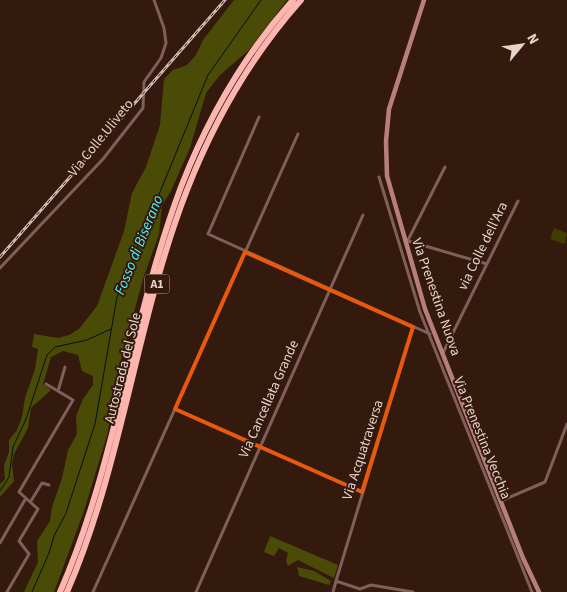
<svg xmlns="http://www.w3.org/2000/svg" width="567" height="592" font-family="'Source Sans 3',sans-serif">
<rect width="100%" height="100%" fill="#341a0d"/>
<path fill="#3d3e00" d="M554,228L567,233L565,244L550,239Z"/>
<path fill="#4a4b07" d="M234,0H287L249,50L220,75L206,93L190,148L171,191L162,205L159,234L143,279L115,382L108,432L84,511L54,592H24L38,562L37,541L50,521L52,507L62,478L68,450L77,434L76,416L83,399L93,385V376L82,371L78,355L63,351L51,357L43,384L51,390L31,408L28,428L14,454L12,464L14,481L0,497V484L5,479L4,466L9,452V440L17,430L22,417L25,398L35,369L38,349L32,347L34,334L58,338L69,335L79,329L97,306L124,231L132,193L146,167L160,125L164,79L173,70L187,65L196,55L203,40Z
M270,536L338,565L334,578L298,560L288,566L286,561L288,553L279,548L274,556L264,552Z
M297,567L314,571L331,581L329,585L299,576Z"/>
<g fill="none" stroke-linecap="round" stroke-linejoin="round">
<path stroke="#031010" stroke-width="1" d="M0,491L9,477L13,447L26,419L47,355L55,347L87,340L111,329
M32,592L49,553L54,536L66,513L95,424L117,297L208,75L261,0"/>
<path stroke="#815e5a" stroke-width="3" d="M259,117L208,234L430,334
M379,177L420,312L532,592
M408,241L487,264
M406,244L445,167
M0,268L103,159L143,108L144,82L161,58L166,43L164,28L154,0
M443,353L518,201
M58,391L65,367
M175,409L362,492
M31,501L42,483L49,485
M501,501L545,482L567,424
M0,543L26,498
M336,581L413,327
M7,592L29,554L19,541L38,509L19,492L73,400L46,384
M93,592L298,134
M196,592L363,215
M333,592L336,581L360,589L371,585L413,592"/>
<path stroke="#b77f7a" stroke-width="4.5" d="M424,0L389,109L386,141L387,176L425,309L523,558L539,592"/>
<path stroke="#fcb6af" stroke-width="6" d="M60,592C117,462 131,319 181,187C207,120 245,54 293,0
M67,592C123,463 136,321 187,190C214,121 252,55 301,0"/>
<defs>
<path id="rail" d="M0,257L225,0"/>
</defs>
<use href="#rail" stroke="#cfbbb2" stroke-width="3"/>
<use href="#rail" stroke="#341a0d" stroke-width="1" stroke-dasharray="4" stroke-linecap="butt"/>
</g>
<path fill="none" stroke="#e8590c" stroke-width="4" stroke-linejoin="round" d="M245,252L413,327L362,492L175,409Z"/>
<g text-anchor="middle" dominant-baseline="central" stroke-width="4" stroke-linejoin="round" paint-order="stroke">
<rect fill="#341a0d" stroke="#b19c92" stroke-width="1" x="144.5" y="274.5" width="25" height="19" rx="4"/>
<g font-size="12" font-weight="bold" fill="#e6d4cb">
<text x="157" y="284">A1</text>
</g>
<g font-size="14" fill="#e6d4cb" stroke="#341a0d">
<text transform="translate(101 138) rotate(-51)">Via Colle Uliveto</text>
<text transform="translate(483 246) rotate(-64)">via Colle dell'Ara</text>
<text transform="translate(436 297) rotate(71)">Via Prenestina Nuova</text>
<text transform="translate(123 368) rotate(-76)">Autostrada del Sole</text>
<text transform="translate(269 399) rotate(-66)">Via Cancellata Grande</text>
<text transform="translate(482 438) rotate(68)">Via Prenestina Vecchia</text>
<text transform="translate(363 450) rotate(-72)">Via Acquatraversa</text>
</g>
<g font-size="15" font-style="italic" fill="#4ff5f8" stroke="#341a0d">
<text transform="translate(139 245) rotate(-68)">Fosso di Biserano</text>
</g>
</g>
<g transform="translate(522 45) rotate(61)" stroke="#341a0d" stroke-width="4" paint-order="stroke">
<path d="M0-4L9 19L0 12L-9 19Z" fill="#e6d4cb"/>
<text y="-8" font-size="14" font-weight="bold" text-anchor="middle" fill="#e6d4cb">N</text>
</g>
</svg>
